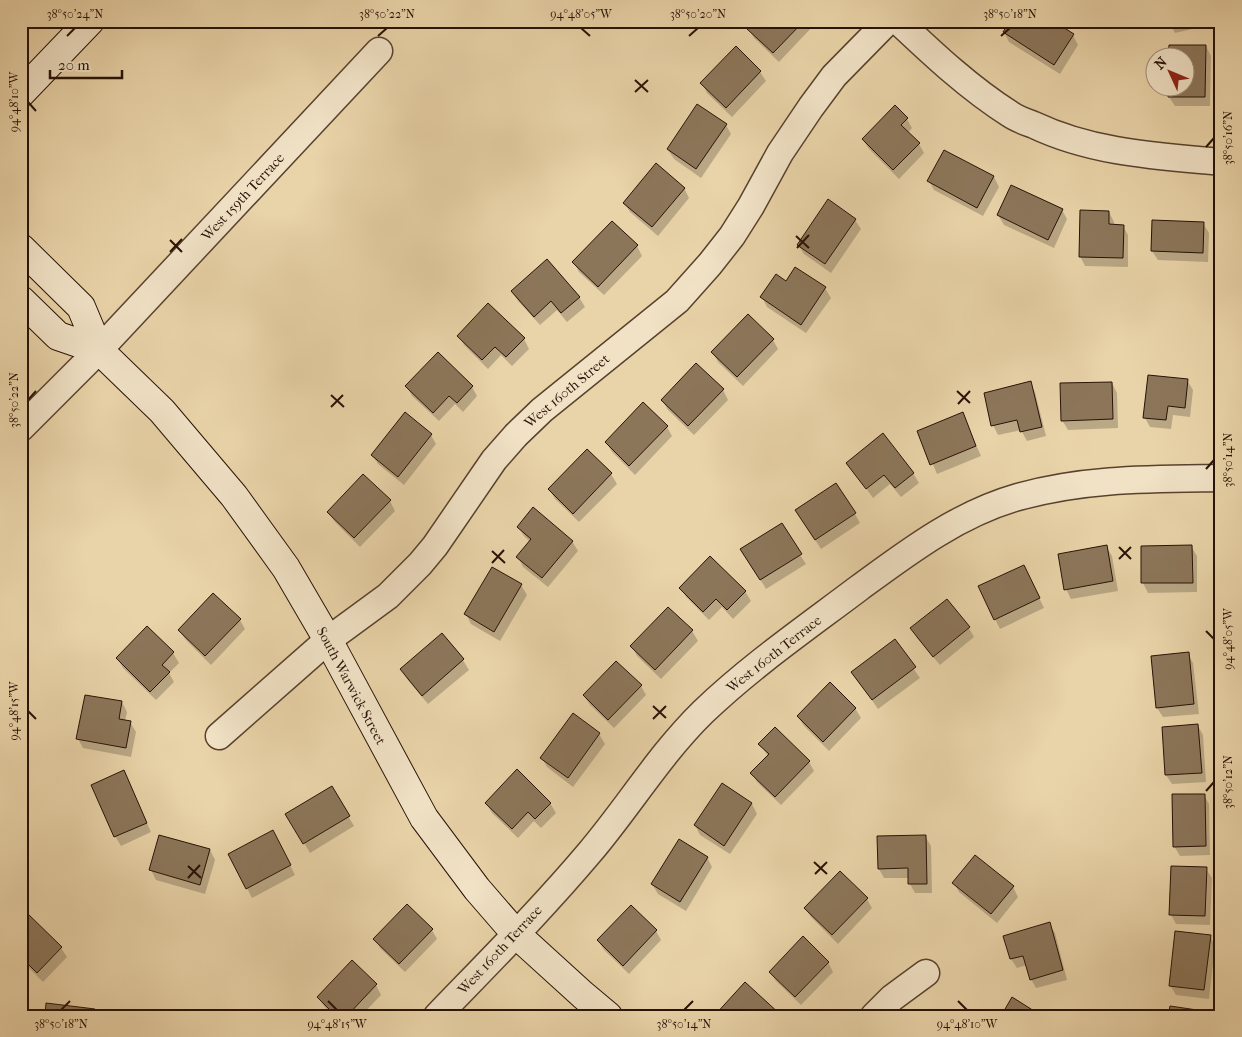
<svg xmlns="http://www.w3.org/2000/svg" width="1242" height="1037" font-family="'IM FELL French Canon',serif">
<rect width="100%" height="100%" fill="#e9d3a8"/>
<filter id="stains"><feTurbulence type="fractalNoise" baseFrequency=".004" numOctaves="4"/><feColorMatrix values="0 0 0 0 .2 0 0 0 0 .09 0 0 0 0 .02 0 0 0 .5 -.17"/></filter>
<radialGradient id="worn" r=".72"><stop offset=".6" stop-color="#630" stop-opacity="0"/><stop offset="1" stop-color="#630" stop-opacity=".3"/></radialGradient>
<path fill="#0003" d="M756,21H812L814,25L779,62L754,38L749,29Z
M1169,21H1208L1209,25L1175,33Z
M1016,24L1073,35L1078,45L1060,74L1009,42L1004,32Z
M1206,46L1211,56L1210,106H1175L1169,97V88H1184Z
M736,48L760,72L766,81L732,117L707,93L702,83Z
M895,107L907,119L912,128L908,133L919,144L924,153L899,179L869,149L863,140Z
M726,125L731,134L701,178L674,159L668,150Z
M945,151L994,177L999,187L983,216L934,190L929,181Z
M684,188L689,198L658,236L630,212L624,203Z
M1062,210L1067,219L1054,248L1004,225L998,215Z
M1109,212L1114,222V226H1123L1128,235V267L1085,266L1080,256Z
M855,220L861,229L831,273L804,254L798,245Z
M1203,223L1209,233L1208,262L1158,260L1152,251Z
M637,246L642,256L604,295L579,272L574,262Z
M786,282L825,288L831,298L806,333L767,307L762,297Z
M512,292L579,297L585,307L567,322L557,310L540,325L518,301Z
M459,336L524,339L529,349L512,366L501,355L488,369L464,345Z
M773,340L778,349L743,386L718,362L713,353Z
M1187,380L1193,390L1190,417L1173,415L1171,429L1150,427L1145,418Z
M1030,383L1035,392L1046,436L1027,441L1021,430L998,435L993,425Z
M1112,383L1117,393L1118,428L1068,430L1062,420Z
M407,387H472L477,396L463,412L455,404L439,421L412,396Z
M723,390L728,400L694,435L668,410L662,400Z
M962,414L981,456L937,474L919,432Z
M667,427L672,436L635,475L612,452L606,442Z
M431,435L436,444L404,485L378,464L372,455Z
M587,451L611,474L617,484L579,522L555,499L549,489Z
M848,463L913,473L919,483L901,497L890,484L873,498Z
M390,501L395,511L360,547L334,521L328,512Z
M855,514L860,523L821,549L802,520Z
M518,527L572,541L578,551L548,587L523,567L518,557L530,542L524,536Z
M1106,546L1112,556L1118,591L1071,599L1066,589Z
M1191,546L1197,556V592L1148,593L1143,583L1142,547Z
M742,549L800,555L806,564L766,589Z
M1024,566L1044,608L1000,629L995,619Z
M493,568L521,585L527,595L500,641L471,624L466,614Z
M681,588L745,591L751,601L733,619L722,607L709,620L686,597Z
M668,608L692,631L698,641L661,679L637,656L632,646Z
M240,620L245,629L211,665L185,639L179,630Z
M147,628L173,653L179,663L169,673L174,682L156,700L123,668L117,658Z
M969,628L974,637L940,665L917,638L912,629Z
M442,635L463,660L469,670L428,704L407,679L401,669Z
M894,641L920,678L878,709L853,672Z
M1188,654L1193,663L1199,714L1163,717L1157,708Z
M641,686L646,695L614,728L590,705L584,696Z
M122,702L127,712L125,721L130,722L136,732L131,757L83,748L78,739Z
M855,708L861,718L829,751L804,726L798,717Z
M573,715L599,734L605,744L573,787L547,767L542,758Z
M1198,726L1203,735L1206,782L1172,784L1166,775Z
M760,744L809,762L814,771L781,805L757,782L752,773L768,756Z
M128,781L151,832L121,846L115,836Z
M723,785L752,804L757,814L730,854L700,835L695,825Z
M331,787L354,826L310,853L287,814Z
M1204,795L1209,804L1210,855L1180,856L1174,846Z
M486,803H550L556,813L541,828L534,821L518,838L492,813Z
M925,836L931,846L932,893H915L910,884V878H884L879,869Z
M278,841L295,875L252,898L247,888Z
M210,850L215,860L205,894L156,880L151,870Z
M707,857L712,867L686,911L658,894L652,884Z
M1206,869L1212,878L1210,925L1176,924L1171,915Z
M954,883L1013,887L1018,897L997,923L959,892Z
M867,899L872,908L838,944L811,917L805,908Z
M25,913L61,948L67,957L43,982L21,960V917Z
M1049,924L1055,933L1067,980L1036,988L1031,979L1027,965L1017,968L1011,959L1005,936Z
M432,930L437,939L405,972L380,948L375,939Z
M656,931L661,940L629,974L604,950L598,941Z
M1210,936L1215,946L1209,999L1176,995L1170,985Z
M352,962L376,985L381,995L361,1016H333L324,1006L318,997Z
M828,962L833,972L801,1005L776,981L770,972Z
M745,984L779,1016H716Z"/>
<path fill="#8c765a" stroke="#271206" d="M755,21H804L773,53L747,29Z
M1010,21L1016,23V21H1053L1074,34L1054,65L1003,32Z
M1169,45H1206L1205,97H1168V88H1184V58H1168Z
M736,46L761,71L726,108L700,83Z
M697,104L727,124L696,169L667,149Z
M895,105L908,118L901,125L920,143L893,170L862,139Z
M944,150L994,176L977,208L927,181Z
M656,163L685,188L652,227L623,203Z
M1011,185L1063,209L1048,240L997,215Z
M828,199L856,219L825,264L797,245Z
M1080,210L1109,211V224L1124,225L1123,258L1079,257Z
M1152,220L1204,222L1203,253L1151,251Z
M612,221L638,245L598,287L572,262Z
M547,259L580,297L561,313L551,301L534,317L511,291Z
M795,267L826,287L801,325L760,297L776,274L786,281Z
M488,303L525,338L506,357L495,347L482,360L457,336Z
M748,314L774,339L737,377L711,352Z
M438,352L473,386L457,403L449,396L433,413L405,386Z
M696,363L724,389L688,426L661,400Z
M1148,375L1188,379L1185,408L1168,406L1166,420L1143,418Z
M1031,381L1042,427L1020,432L1017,420L991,426L984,393Z
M1112,382L1113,419L1061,421L1060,383Z
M643,402L668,426L629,466L605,442Z
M405,412L432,434L398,477L371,455Z
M963,412L976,446L930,465L917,431Z
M883,433L914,473L895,488L884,475L866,489L846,463Z
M587,449L612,473L573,514L548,489Z
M363,474L391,500L354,538L327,512Z
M836,483L856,513L815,540L795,510Z
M533,507L573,541L542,578L516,557L531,539L517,527Z
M782,523L802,554L760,580L740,549Z
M1107,545L1113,581L1064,590L1058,554Z
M1192,545L1193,583H1141V546Z
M710,556L746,591L727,610L716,599L703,612L679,588Z
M1024,565L1040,598L994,620L978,586Z
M492,567L522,584L494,632L464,614Z
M213,593L241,619L205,656L178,630Z
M947,599L970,627L933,657L910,628Z
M668,607L693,630L655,670L630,646Z
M147,626L174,652L162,665L170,672L150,692L116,658Z
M442,633L464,659L422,696L400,669Z
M895,639L916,667L872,700L851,672Z
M1189,652L1194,704L1156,708L1151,656Z
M616,661L642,685L608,720L583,695Z
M830,682L856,708L823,742L797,716Z
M85,695L122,701L119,719L131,721L126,748L76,739Z
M573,713L600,733L568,778L540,758Z
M1198,724L1202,773L1165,775L1162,727Z
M775,727L810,761L775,797L750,773L769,754L758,744Z
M517,769L551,803L535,819L528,812L512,829L485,803Z
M124,770L147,823L114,837L91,785Z
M722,783L752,803L724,846L694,825Z
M332,786L350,816L303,844L285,814Z
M1172,794H1205L1206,846L1173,847Z
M273,830L291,865L246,889L228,854Z
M159,835L210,849L200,885L149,870Z
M926,835L927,884H908V868L878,869L877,836Z
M679,839L708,857L680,902L651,884Z
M975,855L1014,886L991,914L952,883Z
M1171,866L1207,867L1205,916L1169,915Z
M840,871L868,898L832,935L804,908Z
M407,904L433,929L399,964L373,939Z
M631,905L657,930L623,966L597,940Z
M25,911L62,947L37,973L21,957V915Z
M1050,922L1063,970L1030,980L1023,956L1010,959L1003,936Z
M1175,931L1211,935L1204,990L1169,986Z
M803,936L829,962L795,997L769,972Z
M352,960L377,984L347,1016H336L317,997Z
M745,982L781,1015L714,1016Z
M1012,997L1042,1016H1001Z
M46,1003L95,1009L94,1016H45Z
M1170,1006L1204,1011V1016H1168Z"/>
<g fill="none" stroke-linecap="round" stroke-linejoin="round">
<defs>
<path id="street" d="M898,21C933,54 969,88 1010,114C1017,119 1026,122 1034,125C1093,153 1157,156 1221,162
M21,428L99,350L379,51
M219,736L328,640L388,596L420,564L435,546L494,460L516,435L542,410L677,301L710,264L732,236L751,206L780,153L811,107L834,76L888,21
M437,1016C489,962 542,909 590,852C629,806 660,754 703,712C751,666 806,628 859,588C908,552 958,514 1018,497C1084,478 1153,479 1221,478
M874,1016L892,998L926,973"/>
<path id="secondary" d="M21,93L90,21
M21,248L81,307L99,350L162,411L234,496L286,568L328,640L424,818L477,889L516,934L583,995L608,1016
M21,300L58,336L99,350"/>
</defs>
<use href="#street" stroke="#58422e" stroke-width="29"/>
<use href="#secondary" stroke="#271206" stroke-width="30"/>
<use href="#street" stroke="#f1e2c6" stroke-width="26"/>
<use href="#secondary" stroke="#f1e2c6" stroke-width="28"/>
</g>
<path fill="none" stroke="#271206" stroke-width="2" d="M581,28L590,36M67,36L75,28M378,36L387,28M689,36L698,28M1001,36L1010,28M635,80L648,92M635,92L648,80M28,102L36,111M1206,147L1214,138M796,236L809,248M170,240L182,252M797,248L809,235M170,252L182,239M957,391L970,403M331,395L344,407M28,400L36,391M958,404L970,391M331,407L343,395M1206,469L1214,460M1119,547L1131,559M492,551L505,563M1119,559L1131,547M492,563L504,550M1206,631L1214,639M653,706L666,718M28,711L36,719M653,719L666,706M1206,791L1214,782M814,862L827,874M188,866L201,878M815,874L827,862M188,878L200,865M328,1001L337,1010M958,1001L967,1010M61,1010L70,1001M684,1010L693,1001"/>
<g text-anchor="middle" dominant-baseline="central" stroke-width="4" stroke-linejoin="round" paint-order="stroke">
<g font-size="14" fill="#271206" stroke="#f1e2c6">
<text transform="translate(243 197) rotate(-47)">West 159th Terrace</text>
<text transform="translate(567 391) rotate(-40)">West 160th Street</text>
<text transform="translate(774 654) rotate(-38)">West 160th Terrace</text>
<text transform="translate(351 686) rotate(62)">South Warwick Street</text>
<text transform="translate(500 950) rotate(-47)">West 160th Terrace</text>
</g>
</g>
<rect width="1242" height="1037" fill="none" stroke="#e9d3a8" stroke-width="55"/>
<g transform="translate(1170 72) rotate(314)"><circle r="24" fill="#f1e2c6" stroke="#a08f79"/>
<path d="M0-4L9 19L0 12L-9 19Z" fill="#8f2418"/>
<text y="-8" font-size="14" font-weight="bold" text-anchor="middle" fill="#271206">N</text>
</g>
<path d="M50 70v8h72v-8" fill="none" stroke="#271206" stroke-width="2.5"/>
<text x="58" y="70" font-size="15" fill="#271206" stroke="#f1e2c6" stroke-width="4" paint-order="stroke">20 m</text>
<rect x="28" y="28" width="1186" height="982" fill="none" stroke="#271206" stroke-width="2"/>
<g font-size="12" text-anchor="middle" fill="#271206">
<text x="75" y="18">38°50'24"N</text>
<text x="387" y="18">38°50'22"N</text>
<text x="581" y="18">94°48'05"W</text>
<text x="698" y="18">38°50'20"N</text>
<text x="1010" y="18">38°50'18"N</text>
<text transform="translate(14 102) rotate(-90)" y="4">94°48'10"W</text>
<text transform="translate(1228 138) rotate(-90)" y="4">38°50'16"N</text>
<text transform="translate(14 400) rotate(-90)" y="4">38°50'22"N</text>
<text transform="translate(1228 460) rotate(-90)" y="4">38°50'14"N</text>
<text transform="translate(1228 639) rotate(-90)" y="4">94°48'05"W</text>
<text transform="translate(14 711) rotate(-90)" y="4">94°48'15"W</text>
<text transform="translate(1228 782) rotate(-90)" y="4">38°50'12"N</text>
<text x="61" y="1028">38°50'18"N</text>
<text x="337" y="1028">94°48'15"W</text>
<text x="684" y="1028">38°50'14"N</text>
<text x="967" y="1028">94°48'10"W</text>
</g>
<rect width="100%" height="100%" filter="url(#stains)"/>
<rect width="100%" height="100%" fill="url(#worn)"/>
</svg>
